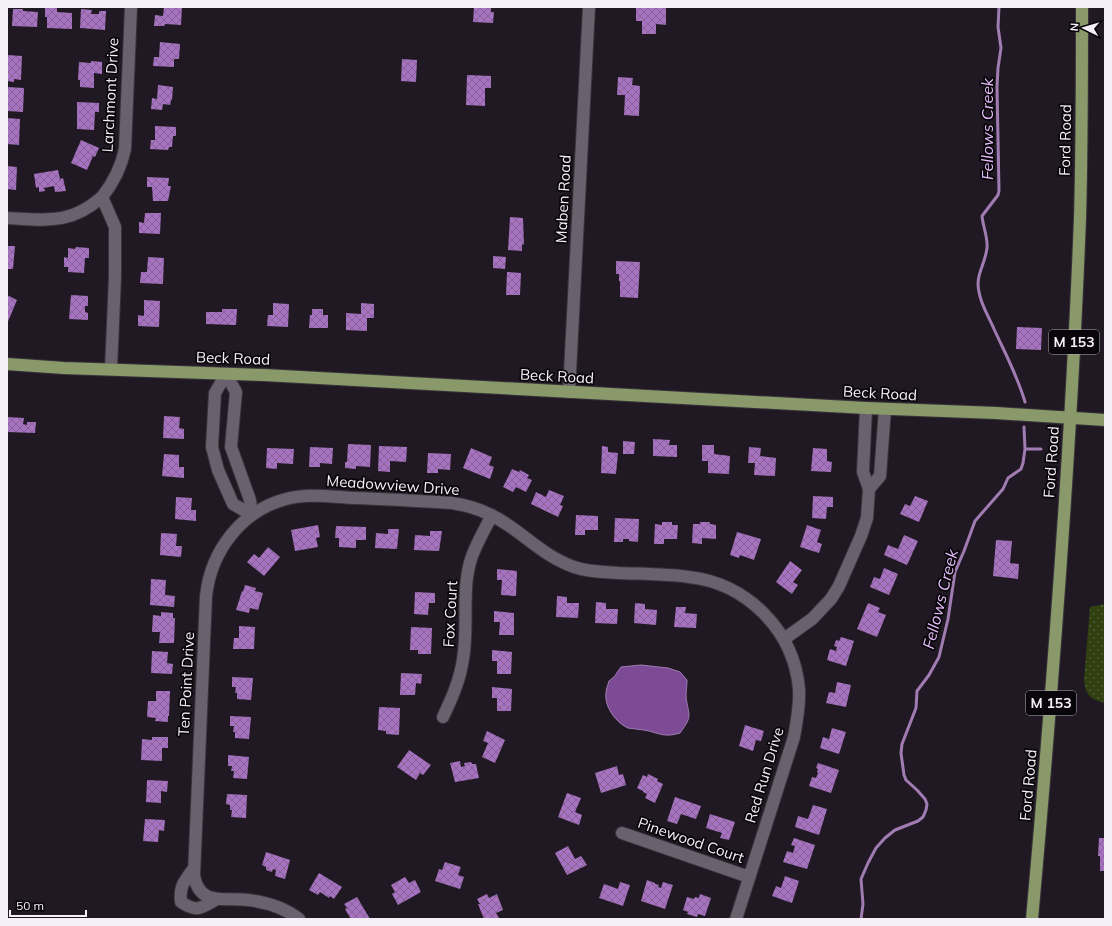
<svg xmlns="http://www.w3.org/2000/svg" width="1112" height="926" font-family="Mulish,sans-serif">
<defs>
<pattern id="grass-dots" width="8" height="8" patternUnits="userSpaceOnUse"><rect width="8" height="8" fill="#304010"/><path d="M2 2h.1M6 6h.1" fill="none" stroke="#4f5c34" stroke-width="1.8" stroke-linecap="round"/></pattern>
<pattern id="building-cross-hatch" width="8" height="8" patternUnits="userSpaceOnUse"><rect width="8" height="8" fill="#a772c0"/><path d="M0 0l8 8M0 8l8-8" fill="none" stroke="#866397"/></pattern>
</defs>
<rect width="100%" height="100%" fill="#201923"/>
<path fill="url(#grass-dots)" d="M1105,604V703C1090,699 1086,696 1084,680L1090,607Z"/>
<path fill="#7d4a95" stroke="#a17cb3" d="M641,665L668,668L680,672L687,680C687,686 686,691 686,696C688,716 694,714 680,733C663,738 660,733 644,730C639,729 633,729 628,728C618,724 607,710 606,699C605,693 607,687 609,681L614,677L621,667Z"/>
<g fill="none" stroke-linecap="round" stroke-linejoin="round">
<path stroke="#a17cb3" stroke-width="3" d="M999,7L998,27L1001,48L998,68L997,87L999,191L998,195L982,216C983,227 988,237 987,248C985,265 975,275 979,292C981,305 989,317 994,329C1005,353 1018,377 1025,402
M1025,449H1041
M861,919L863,904L861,879L868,863L876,848L885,838L895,830L918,821L923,817L926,810L927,804L925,799L917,790L906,780L904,775L901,753L902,744L916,708L917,691L929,675L939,657L948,619L955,572L964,551L975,521L1003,489L1008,478L1021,469L1023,463L1025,449L1024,427"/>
</g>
<path fill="url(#building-cross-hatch)" d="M45,7H57V12L72,13V29L47,28V17H45Z
M164,7H182L181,25L165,24L164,26H154L155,15L163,16Z
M474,7H491V12H494L493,23L473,22Z
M636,7H666V25L656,24V34H642V21H636Z
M13,9H23V11L38,12L37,27L12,26Z
M81,9L92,10L91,14H99V11H106L105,30L80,28Z
M160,42L180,44L179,59H174V67L153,66L154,57H159Z
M7,55L22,56L21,80L14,79V82L7,81Z
M402,59L417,60L416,82L401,81Z
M91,61L102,62V74L94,73V88L80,87V80H78L79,62L91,63Z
M467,75L491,76V88H485V106L466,105Z
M618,77L633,78L632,85L640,86L639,116L624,115L625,95H617Z
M158,85L173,87L172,100H171L170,105L163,104L162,110L151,109L152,98L157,99Z
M7,87L24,88L23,112L7,111Z
M77,102L99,103V112H95L94,130L77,129Z
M7,118L20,119L19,145L7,144Z
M155,126L176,127V136H173L172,147H169L168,150L150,149L151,140H155Z
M81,140L99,148L95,157L93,156L87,170L71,163Z
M7,166L17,167L16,190L7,189Z
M58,170L60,179L63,178L66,191L55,192L54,186L44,188L45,191L39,192V187L36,188L34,174Z
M147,177L169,178L168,186H171L168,201H153L152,187H147Z
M145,213H161L160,234L139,233V222L144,223Z
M510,217L523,218L524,245L522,244V251L508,250Z
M7,246H15L13,269H7Z
M76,247L89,248V258H85L84,273L68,272V267H64V257L68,258V248L75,249Z
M493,256L506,257L505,269L493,268Z
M148,257L164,258L163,284L140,283L141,272H147Z
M616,261L640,262L638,298L620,297V281H619V274H616Z
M507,272L521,273L520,295H506Z
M7,295L17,300L7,324Z
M71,295L88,296V306H85V312L88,313V320L69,319Z
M144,300L160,301L159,327L138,326V315L144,316Z
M273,303L289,304L288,327L267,326L268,315H273Z
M361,303L374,304V318H367V331L346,330V313L361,314Z
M222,309H237L236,325L206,324V312H222Z
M312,309H323V315H328V328H309L310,315H312Z
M1017,327L1042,328L1041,350L1016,349Z
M164,416L180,417L179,428L184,429V439L163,438Z
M7,417L24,418L23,424L27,425V422H36L35,433L7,432Z
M653,439L670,440L669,445H677V457L653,456Z
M623,441L635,442L634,454H623Z
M348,444L371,445L370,467L356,466V469L345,468V462H347Z
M702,445H714V454L730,456L729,474L708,473V461H702Z
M379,446L407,447L406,462L390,461V472L378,471Z
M602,446L608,447V452L618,453L616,474L601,473Z
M310,447L333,448L332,464L320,463V467H309Z
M749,447L761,448L760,456L776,458L775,476L754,475L755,463H748Z
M267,448L294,449L293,464L277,463V469L266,468Z
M471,448L492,457L489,465L494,467L490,479L463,468Z
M813,448L827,449V461L832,462L831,472L811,471Z
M428,453L451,454L450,470L438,469V473H427Z
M164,454L179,455V467H184V478L162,476Z
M512,469L519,472L520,470L529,475L527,478L532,480L526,492L516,487L513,492L503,487Z
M549,490L564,496L560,505L563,506L558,517L531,504L536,492L546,497Z
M813,496L833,497V507H827L826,519L812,518Z
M915,496L928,501L919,522L900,514L905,504L910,506Z
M176,497L192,498L191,510H196V521L175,519Z
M576,515L598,516V530H585V535H575Z
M615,518L639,519L638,542L629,541V539H623V542H614Z
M662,522H672V525H678L677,539H664V544H654L655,524L662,525Z
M700,522H710V524L716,525V539L702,538V544L692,543L693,524H700Z
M318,525L320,537L316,538L318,547L295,551L291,530Z
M807,525L821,530L817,542L822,544L819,553L800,547Z
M336,526L366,527V540H356V548L339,547V538H335Z
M388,529H399L397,549L375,548L376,533L388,534Z
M430,531H442L439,551L414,550L415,535L430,536Z
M737,532L761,539L754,560L740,555L739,558L730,555Z
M161,533L177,534L176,546H182L181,557L160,555Z
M904,535L918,541L907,565L884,555L888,545L898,549Z
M996,540L1012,541L1010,563L1019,564L1018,579L993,576Z
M268,547L280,557L264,576L247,562L254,554L259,558Z
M790,561L802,570L793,582L798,585L792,594L776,582Z
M884,568L898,574L889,595L870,587L874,577L880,579Z
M497,569L517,571L516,596L501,595L502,580H497Z
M151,579L166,580L165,595L175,596L174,607L150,605Z
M245,585L256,588L255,591L263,593L258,610L250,608L249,613L236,610L242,591L243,592Z
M415,592L435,593V603H429L428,615L414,614Z
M557,596L567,597V603H579L578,618L556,617Z
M596,602L606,603V609H618L617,624L595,623Z
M635,603L645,604V609L657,610L656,625L634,623Z
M868,603L880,608L878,612L886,615L877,637L857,629Z
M676,607H686L685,613L697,614L696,628L674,627Z
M494,611L514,613V635H499L500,622H494Z
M161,612L173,613V618H175L174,643H159L160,632H152L153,615L161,616Z
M239,626L255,627L254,649H233L234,638H239Z
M411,627L432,628L431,654H418V650H410Z
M841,637L854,641L846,666L827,660L830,649L836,651L837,647L834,646L836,640L839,641Z
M492,650L512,652L511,674H497V661H492Z
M152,651L168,652L167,663L173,664L172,674L151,673Z
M401,673L422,674L421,684L416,683L415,695H400Z
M232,677L253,678L251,700L237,699V693H235L236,687H232Z
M837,682L851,685L846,707L826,703L829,692L835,693Z
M492,687L512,689L511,711H497V698H492Z
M156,691H170L169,716H168V722L155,721L156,718L147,717L148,701H156Z
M379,707L400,708L399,735L386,734V731L378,730Z
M230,716L251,717L249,739L235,738V732H233L234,726H230Z
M745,725L764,731L761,741L756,740L753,751L739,746Z
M832,728L846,732L839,754L820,748L823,737L829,739Z
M487,731L505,740L495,763L482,757L488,743L483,741Z
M152,737H168V748H162V761L141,760L142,739L152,740Z
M409,750L431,765L423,775L420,773L416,780L397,767Z
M228,755L249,757L247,779L233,778L234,771H231L232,766H228Z
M460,761L461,767L465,766L464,763L471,762L472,764H476L479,778L455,782L450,763Z
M818,763L839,770L831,793L809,786L812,777L816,778L818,773L817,772L818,769L816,768Z
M617,766L619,775L623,774L626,785L601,793L595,773Z
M648,774L658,779L657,781L663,784L655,803L645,798L647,794L643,792V791L637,788L643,775L647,777Z
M147,780L168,781L167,792L161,791V803L146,802Z
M567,793L581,798L575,812L582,815L579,825L558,817Z
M227,794L247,795L246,818L231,817L232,810H230V805L226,804Z
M675,797L701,806L696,819L681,814L677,824L667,821Z
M813,805L827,809L819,835L795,827L798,816L808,819Z
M710,814L735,822L729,840L720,838L722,833L706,828Z
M145,819L165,820L164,831L159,830L158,842L143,841Z
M794,838L815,845L807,869L783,862L787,851L793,853L795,846L791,845Z
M1099,838H1105V871H1100V856H1098Z
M568,846L575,859L581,856L587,865L567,875L555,853Z
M266,852L290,860L285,879L275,876L276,870L273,869L272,872L266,870V867L262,865Z
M445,862L461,867L458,875L464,877L460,889L435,881L439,869L442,870Z
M319,873L342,887L334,899L330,896L329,898L320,892L318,895L309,890Z
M785,876L799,881L792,903L772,896L776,886L781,888Z
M405,877L409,883L415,880L421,892L398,905L392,894L395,892L391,885Z
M647,880L655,883V884L659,885L658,887L661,888L663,882L673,885L665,909L641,901Z
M620,882L630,885L623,906L599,898L604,884L618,889Z
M487,894L489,898L497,894L503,910L496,913L499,918L497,919H484L478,904H480L477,899Z
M700,894L711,898L705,916L698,914L697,917L687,914L688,912L683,910L687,897L694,899L695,897L699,898Z
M357,897L370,919H351L345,909L347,908L344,904Z"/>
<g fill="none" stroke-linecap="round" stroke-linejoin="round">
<defs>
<path id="minor" d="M7,218C47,220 70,225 102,197
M111,369L115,277V227L102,197C114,182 121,168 125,149L131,7
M226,374L215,393L212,447L218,470L233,504L252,515
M226,374L236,392L231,447L250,500L252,515
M569,392L589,7
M869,489L880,476L885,409
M784,639L812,619L831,599L839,586L861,536L867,518L869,489L863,472L866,408
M443,717C452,698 460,680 463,659C469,626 461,591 471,559C476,544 485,529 492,515
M622,833L749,877
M194,868C185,881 179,885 181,902C196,912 200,909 215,900
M299,919C285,908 265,902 248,900C225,897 199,907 194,875L206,596C211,551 241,511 286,499C308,493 332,497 355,498C388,499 420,501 452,503C473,506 491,513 508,525C530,540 548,558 574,567C588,572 605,572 619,573C643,574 666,574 689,577C746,583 794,630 799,689C800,705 797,721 794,737L736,919"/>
<path id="major" d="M7,364L64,368L264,375L866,408L996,413L1105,420
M1032,919C1053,686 1071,452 1080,218C1082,148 1082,77 1082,7"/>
</defs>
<use href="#minor" stroke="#39343b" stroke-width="14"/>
<use href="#major" stroke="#39343b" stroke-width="14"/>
<use href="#minor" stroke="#69616d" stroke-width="12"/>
<use href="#major" stroke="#899969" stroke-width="12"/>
</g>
<g text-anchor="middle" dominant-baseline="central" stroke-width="3.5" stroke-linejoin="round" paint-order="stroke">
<g fill="#08060a" stroke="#aeaab1" stroke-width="1">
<rect x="1049" y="330" width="50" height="24" rx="3"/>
<rect x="1026" y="691" width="50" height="24" rx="3"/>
</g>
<g font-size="14" font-weight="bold" fill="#f5f0f8">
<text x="1074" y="342">M 153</text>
<text x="1051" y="703">M 153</text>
</g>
<g font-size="15" fill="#f5f0f8" stroke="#08060a">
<text transform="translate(110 95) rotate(-87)">Larchmont Drive</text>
<text transform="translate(1065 140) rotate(-89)">Ford Road</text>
<text transform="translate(563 199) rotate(-87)">Maben Road</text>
<text transform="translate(233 358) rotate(2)">Beck Road</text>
<text transform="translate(557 376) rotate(3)">Beck Road</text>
<text transform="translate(880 393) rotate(3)">Beck Road</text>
<text transform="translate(1051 462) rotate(-86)">Ford Road</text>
<text transform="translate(393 485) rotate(4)">Meadowview Drive</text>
<text transform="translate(450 614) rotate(-87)">Fox Court</text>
<text transform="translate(186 684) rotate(-87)">Ten Point Drive</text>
<text transform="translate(764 775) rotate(-73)">Red Run Drive</text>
<text transform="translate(1028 785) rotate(-85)">Ford Road</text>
<text transform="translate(691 840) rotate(19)">Pinewood Court</text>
</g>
<g font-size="16" font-style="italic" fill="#e7befb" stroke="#08060a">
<text transform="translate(987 129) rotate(-90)">Fellows Creek</text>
<text transform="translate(940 599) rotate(-76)">Fellows Creek</text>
</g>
</g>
<rect width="1112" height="926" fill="none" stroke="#f5f0f8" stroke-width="16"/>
<g transform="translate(1084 28) rotate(275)" stroke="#08060a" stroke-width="3" paint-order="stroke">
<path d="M0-3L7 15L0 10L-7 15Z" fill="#f5f0f8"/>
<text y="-6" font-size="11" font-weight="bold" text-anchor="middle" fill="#f5f0f8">N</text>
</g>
<path d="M10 910v6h76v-6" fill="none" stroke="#f5f0f8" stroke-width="2"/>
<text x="16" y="910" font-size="12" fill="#f5f0f8" stroke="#08060a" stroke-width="3" paint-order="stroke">50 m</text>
</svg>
